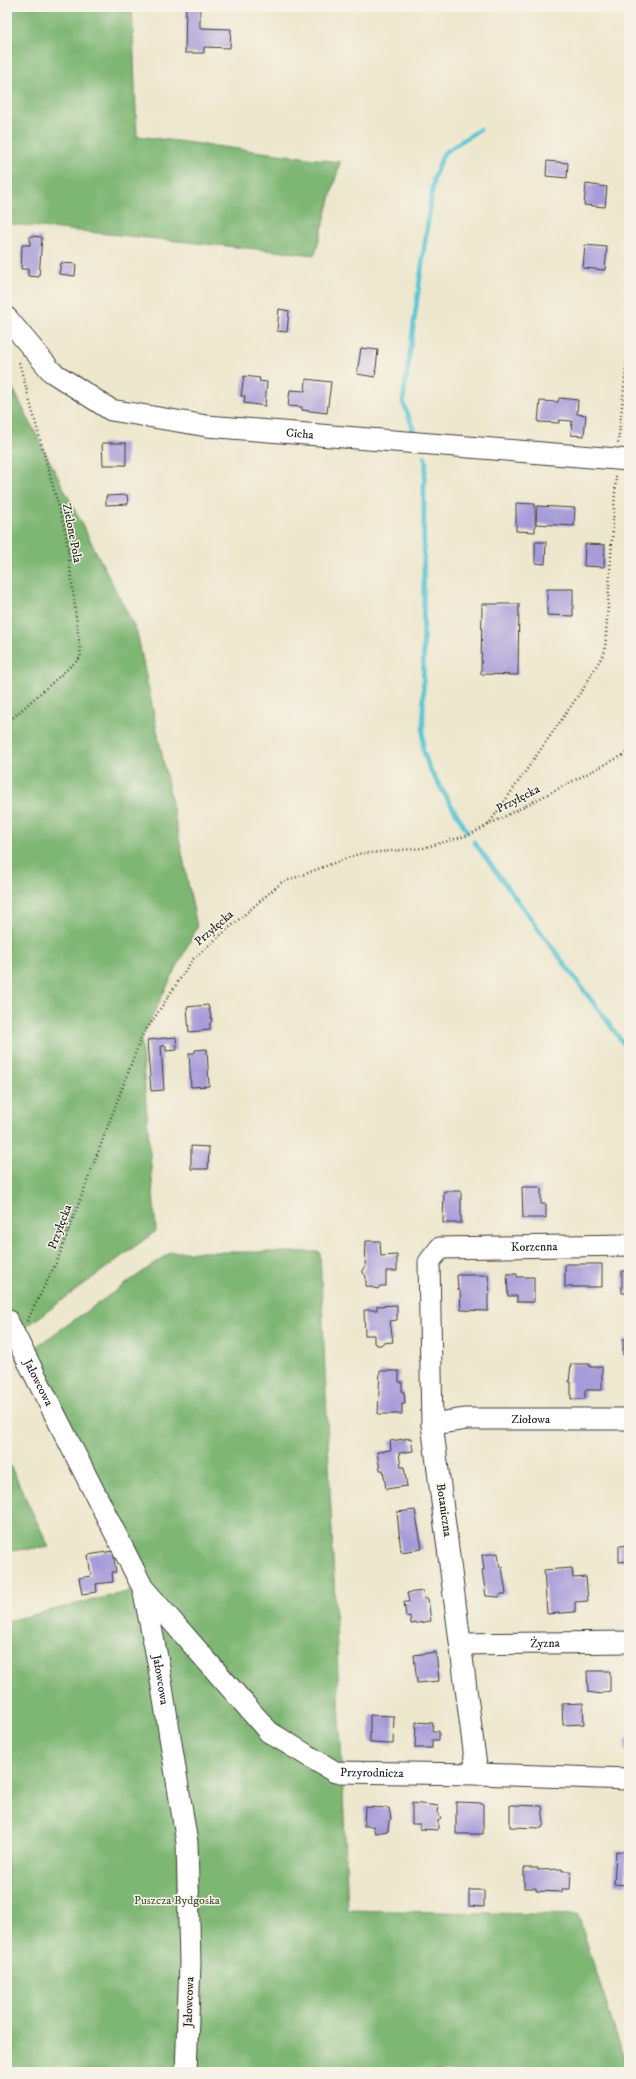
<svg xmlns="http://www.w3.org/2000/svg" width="636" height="2079" font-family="'IM FELL DW Pica',serif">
<rect width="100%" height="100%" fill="#f7f3e8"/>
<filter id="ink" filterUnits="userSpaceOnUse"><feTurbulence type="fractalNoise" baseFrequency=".025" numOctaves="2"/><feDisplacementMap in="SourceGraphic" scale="8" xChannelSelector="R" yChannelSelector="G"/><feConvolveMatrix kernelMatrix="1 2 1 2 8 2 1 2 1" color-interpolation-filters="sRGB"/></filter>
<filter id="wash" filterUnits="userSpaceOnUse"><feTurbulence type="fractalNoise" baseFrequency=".012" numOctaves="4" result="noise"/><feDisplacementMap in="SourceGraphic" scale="16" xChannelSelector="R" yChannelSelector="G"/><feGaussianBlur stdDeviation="0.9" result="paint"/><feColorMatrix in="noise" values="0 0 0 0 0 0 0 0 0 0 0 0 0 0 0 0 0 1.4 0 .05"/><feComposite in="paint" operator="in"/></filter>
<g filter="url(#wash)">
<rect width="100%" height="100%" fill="#ede7cd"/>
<path fill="#7eb673" stroke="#4d6948" d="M7,7H132L137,136L340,162L315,255L10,224L7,192Z
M7,377L137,632L197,927L141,1038L156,1231L7,1341Z
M171,1252H320L348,1910L578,1915L628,2072H7V1621L143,1588L30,1351Z
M7,1459L49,1547L7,1551Z"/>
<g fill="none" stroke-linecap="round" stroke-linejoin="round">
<path stroke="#5ac5d4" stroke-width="4.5" d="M414,431L403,402L434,177L444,153L480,129
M424,456L426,462L424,485L423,750L430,770L467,831
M474,842L629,1051"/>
</g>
<g id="blocks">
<path fill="#a69bd9" d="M186,7L200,8V28L231,29L230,48L204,47V53H185Z
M547,161L568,163L567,178L546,176Z
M586,184L607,187L605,207L584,205Z
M30,236L42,237L39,277L28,276V269H21L22,245H30Z
M585,245L607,247L605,270L583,268Z
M61,263L76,264L75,276L59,274Z
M279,309L289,311L287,332L277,331Z
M361,348L378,350L375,377L357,374Z
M244,376L260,378L259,381L267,382L265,406L244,403L245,396H241Z
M306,379L331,382L327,413L302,410V407L288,406L290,390L305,391Z
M559,398L578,400L577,414L586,415L584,436L571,435L572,421L559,420V423L538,422L540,401L558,402Z
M102,443H126V465H103Z
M127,495L128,504L106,505V496Z
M516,503L535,504V532L516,531Z
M537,506L575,508L574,526L536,524Z
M535,542H546L545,564L535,563Z
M585,544L605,545L604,567L584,566Z
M547,589H573V616L547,615Z
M482,604H519L518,675L481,674Z
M208,1005L212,1021L210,1023V1030L189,1032L187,1007Z
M176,1037L177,1050L166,1051V1046H161L164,1090L151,1091L147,1040Z
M207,1049L209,1086L191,1087L189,1053H195V1050Z
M191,1146L209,1147L208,1169H191Z
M522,1187H541V1204H546V1218H523Z
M444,1191H461V1223H443Z
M366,1241H380L381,1256L397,1255V1271H386V1286H380L378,1289L366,1286V1276L363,1273V1270L365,1268Z
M565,1264H602V1287H565Z
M622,1271H629V1293H622Z
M507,1274H517V1277H534V1302H517V1296H508Z
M457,1275H488L490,1293L488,1295V1311L461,1310L460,1290H458Z
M397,1305V1320L390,1321L393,1342L383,1343L381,1345H377L374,1343V1335H365L364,1310H377V1306Z
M623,1339H629V1355H623Z
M571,1364H590V1367H602V1390H585V1399H571V1382H569Z
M380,1371H399V1382H402V1392H404L405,1404H402V1414H378Z
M411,1438L413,1451L399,1453L401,1467H404L407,1486L386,1489L383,1470H380L377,1452L391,1450L390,1441Z
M415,1510L422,1549L401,1552L397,1512Z
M629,1545V1561L619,1562V1546Z
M113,1551L116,1572H112L113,1582L96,1584L97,1592L82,1594L79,1578L91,1576L88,1555Z
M498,1553L500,1568L502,1567L506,1594H501L499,1597L486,1596L482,1570H484L482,1555Z
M572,1568L573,1578L586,1577L588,1601L575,1602V1612L547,1614L544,1570Z
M423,1591L424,1599H428L431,1621L411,1624L410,1616L406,1617L404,1602H409L407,1593Z
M436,1652L439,1681L417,1683L414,1655Z
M587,1671H610V1691L604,1692L601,1694L588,1692Z
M583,1703L584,1724L563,1725L562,1704Z
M370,1715L394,1716L393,1744L370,1743Z
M416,1722L433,1723L432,1731H439V1740H432V1748H415Z
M626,1738L629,1739V1751H625Z
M456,1802L483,1803V1834H456Z
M412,1803L439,1806L438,1813L441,1818L438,1820V1830L420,1829V1824H412Z
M510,1805L542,1806L544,1823L542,1828L510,1827Z
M365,1807L389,1808L391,1819L389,1821L388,1831L375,1833L373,1826H364Z
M616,1851L629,1852V1862H626V1885L614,1884Z
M524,1868H538V1870L562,1869V1871H571L570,1889H562V1892L536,1891V1888H524Z
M469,1890H484V1907L469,1906Z"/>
</g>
</g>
<g filter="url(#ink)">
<use href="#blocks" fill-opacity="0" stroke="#3b3a37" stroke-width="1"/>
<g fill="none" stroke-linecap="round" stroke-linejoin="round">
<defs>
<g id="minor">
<path id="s1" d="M7,318L52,372L111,410L207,426L629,460"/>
<path id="s2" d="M7,1320L143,1588L158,1662L187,1843L190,1963L186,2072"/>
<path id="s3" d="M432,1424L466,1419H629"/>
<path id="s4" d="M144,1589L269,1732L335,1772L477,1774L629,1779"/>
<path id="s5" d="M462,1644L629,1642"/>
<path id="s6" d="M477,1774L432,1424L429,1262L440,1248L629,1245"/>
</g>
</defs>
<use href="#minor" stroke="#3b3a37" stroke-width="23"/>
<path stroke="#3b3a37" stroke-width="2.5" stroke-dasharray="1 3" stroke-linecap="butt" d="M618,443L629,341
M7,723L81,657L66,534L19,362
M488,825L585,686L605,651L616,476
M27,1321L57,1261L141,1038L193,959L281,883L358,854L423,848L469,835L629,752"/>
<use href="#minor" stroke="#fff" stroke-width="21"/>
</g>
</g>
<g text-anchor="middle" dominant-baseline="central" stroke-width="3" stroke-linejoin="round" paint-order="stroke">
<g font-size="12" fill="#1c1c1c" stroke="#f7f3e8">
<text stroke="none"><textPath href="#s1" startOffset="331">Cicha</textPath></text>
<text transform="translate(72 533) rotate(79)">Zielone Pola</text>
<text transform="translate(518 799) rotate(-27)">Przyłęcka</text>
<text transform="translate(214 928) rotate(-41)">Przyłęcka</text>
<text transform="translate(60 1227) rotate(-69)">Przyłęcka</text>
<text stroke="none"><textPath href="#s6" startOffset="627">Korzenna</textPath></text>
<text stroke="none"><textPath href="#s2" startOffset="70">Jałowcowa</textPath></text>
<text stroke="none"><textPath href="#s3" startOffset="99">Ziołowa</textPath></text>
<text transform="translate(444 1510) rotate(82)">Botaniczna</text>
<text stroke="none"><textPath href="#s5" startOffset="83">Żyzna</textPath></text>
<text stroke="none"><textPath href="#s2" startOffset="394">Jałowcowa</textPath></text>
<text stroke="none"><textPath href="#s4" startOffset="304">Przyrodnicza</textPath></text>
<text transform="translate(189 2002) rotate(-88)">Jałowcowa</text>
</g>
<g font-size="12" fill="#43543c" stroke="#f7f3e8">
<text x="177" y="1900">Puszcza Bydgoska</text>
</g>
</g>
<rect width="636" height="2079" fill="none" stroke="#f7f3e8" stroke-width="24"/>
</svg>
